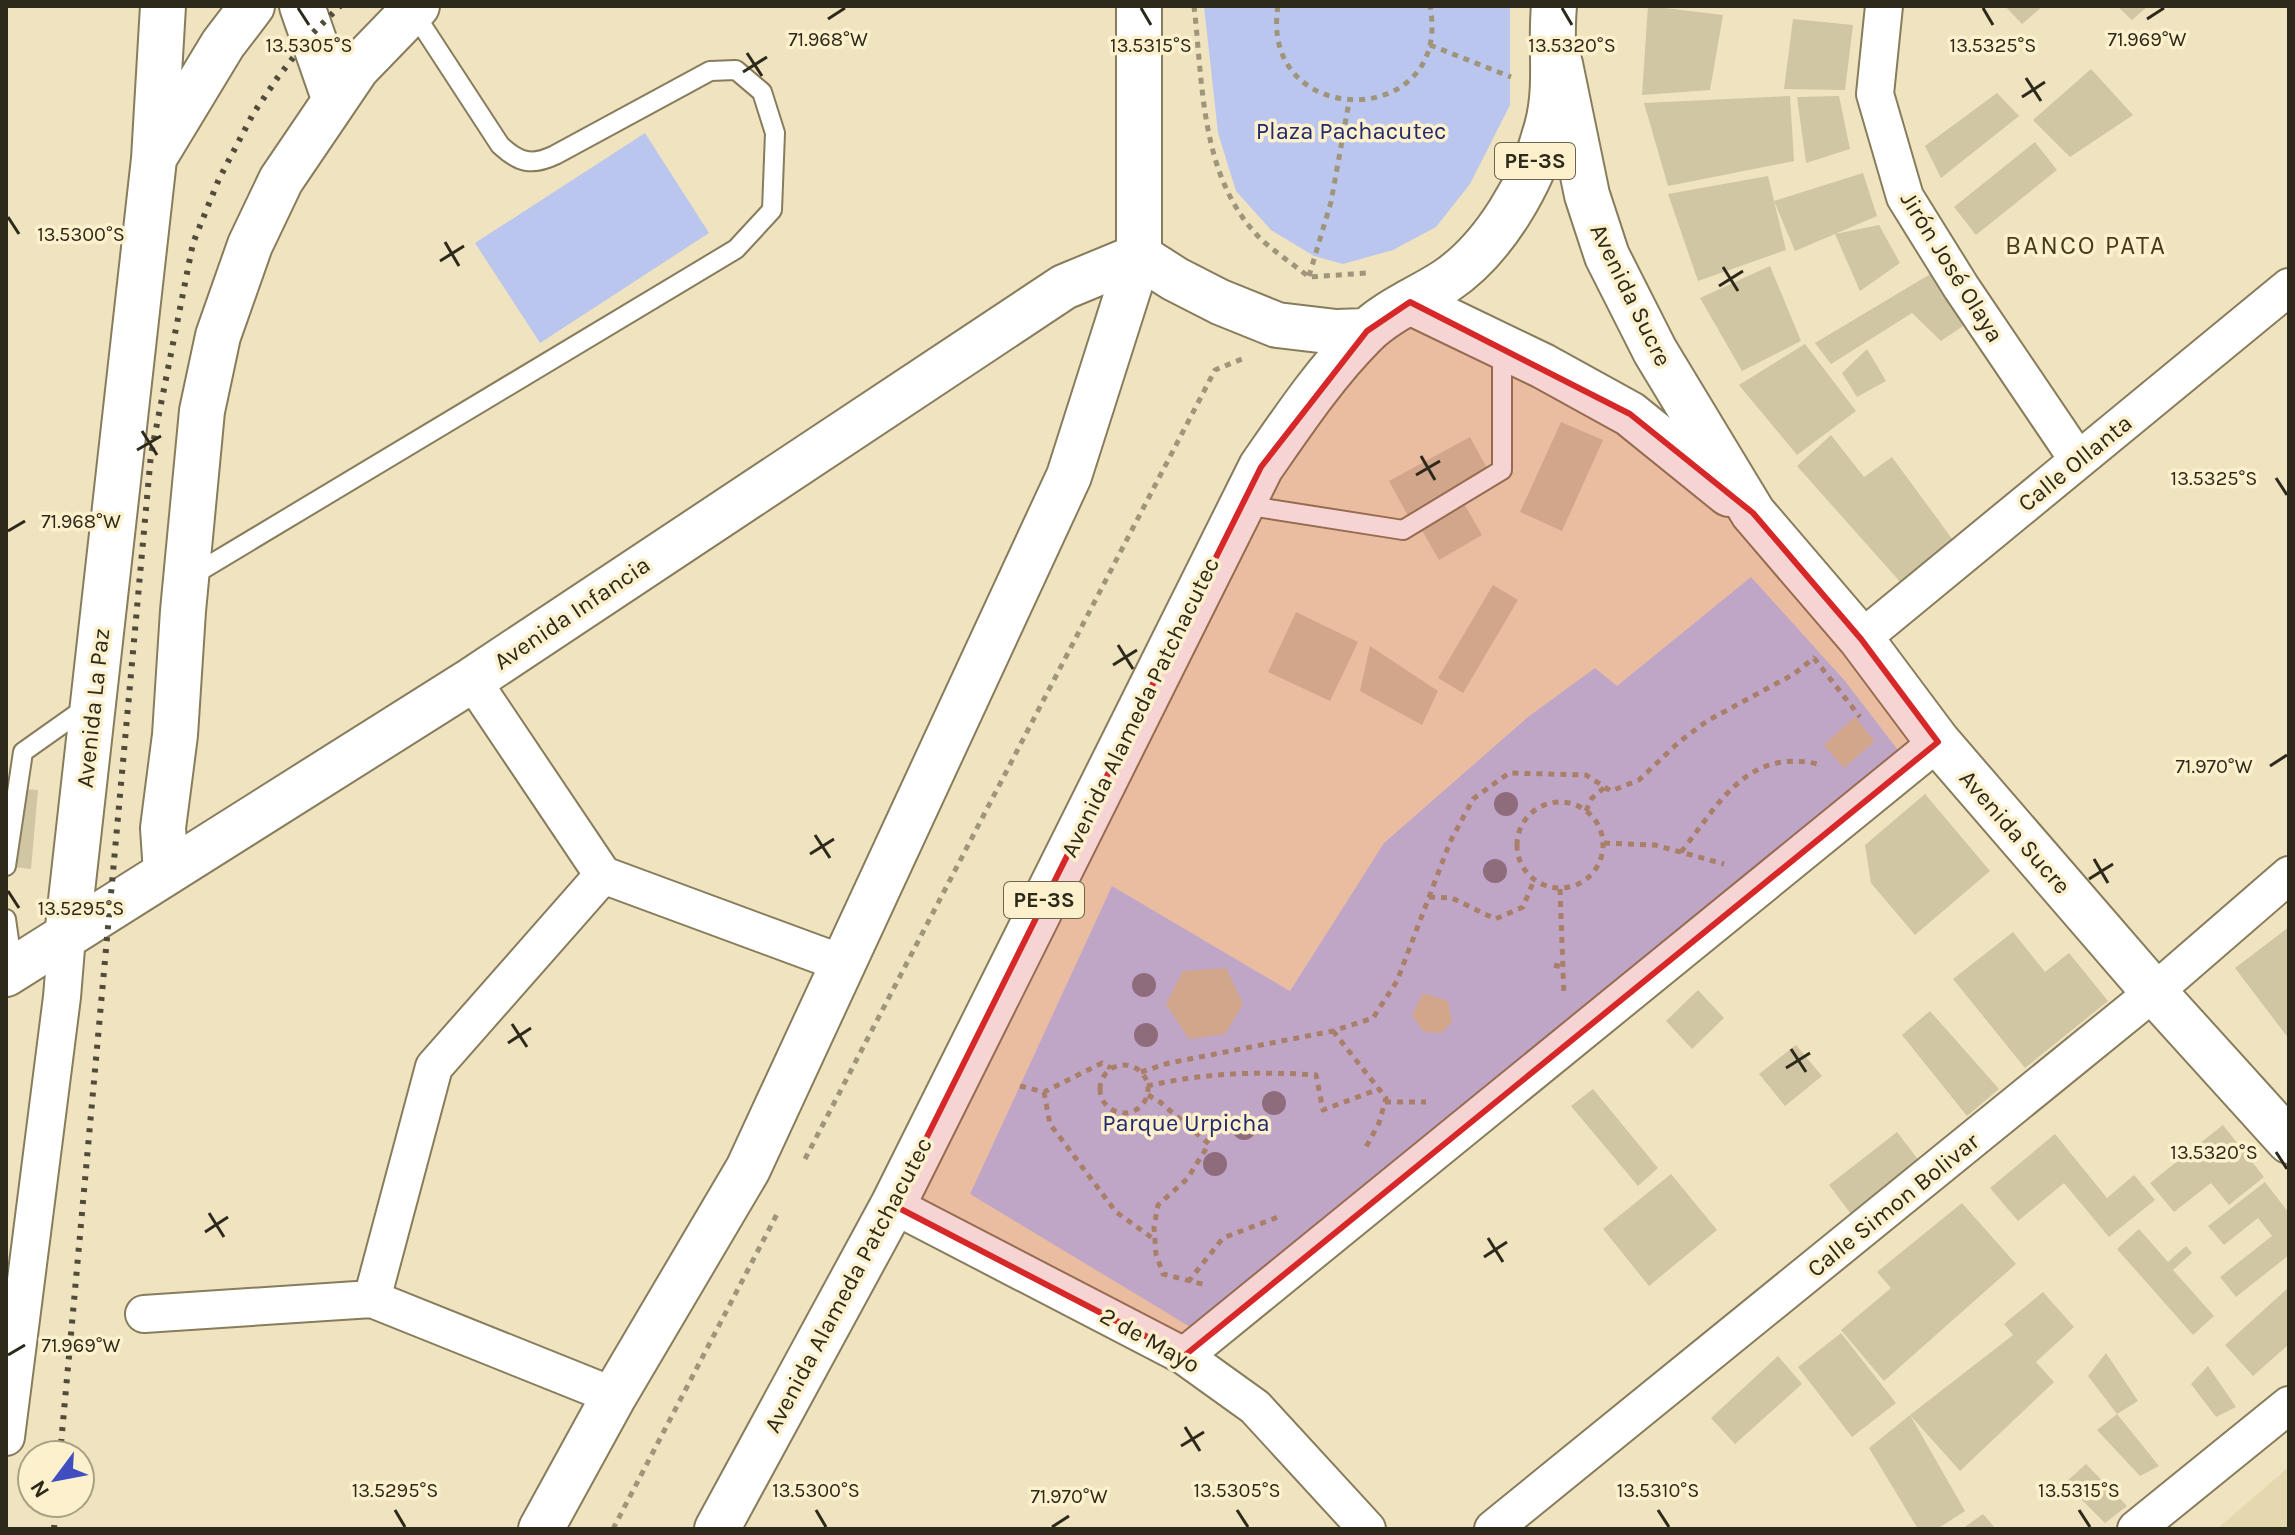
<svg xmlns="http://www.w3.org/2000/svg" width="2295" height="1535" font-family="Karla,sans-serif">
<rect width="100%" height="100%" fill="#efe3c0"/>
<path fill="#e6d8ae" d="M2289,1467V1529H2217Z"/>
<path fill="#bbc6ee" d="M1204,6H1510V105L1470,184L1436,227L1393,250L1343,264L1314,256L1271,230L1236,191L1218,133Z
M645,133L709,233L540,343L475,243Z
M1751,577L1845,681L1898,750L1197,1331L970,1194L1112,886L1290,991L1384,843L1528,717L1595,668L1617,686Z"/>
<path fill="#d1c6a3" d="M1648,6L1723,15L1710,90L1642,95Z
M2005,6H2043L2022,24Z
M2117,6H2148L2132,20Z
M1793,19L1853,25L1845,90L1784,89Z
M2091,69L2133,115L2070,157L2033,120Z
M1997,93L2019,116L1941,178L1925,146Z
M1790,96L1794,161L1668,186L1644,103Z
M1839,96L1850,149L1806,163L1797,97Z
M2035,142L2057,170L1976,235L1954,207Z
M1863,173L1877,216L1835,234L1879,225L1900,263L1860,291L1835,234L1795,251L1774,201L1786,250L1698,281L1668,194L1768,176L1774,201Z
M1770,266L1801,341L1742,371L1700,298Z
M1932,273L1966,324L1941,341L1912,313L1831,364L1815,343Z
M1805,344L1856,411L1797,455L1739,385Z
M1867,349L1886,381L1857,397L1842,373Z
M1561,422L1603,440L1562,531L1520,512Z
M1831,435L1864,477L1892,457L1961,551L1910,593L1797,466Z
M1470,437L1489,472L1408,516L1389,481Z
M1463,502L1482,535L1439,560L1420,527Z
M1493,585L1518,600L1463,693L1438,678Z
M1296,612L1358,642L1330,701L1268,672Z
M1370,646L1438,691L1422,725L1360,691Z
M1855,717L1875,741L1844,768L1824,745Z
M6,788L38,790L31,869L6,866Z
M1925,794L1990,871L1915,935L1871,883L1865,845Z
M2289,927V1039L2235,968Z
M2013,932L2045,972L2069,953L2108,1001L2025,1068L1953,979Z
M1226,968L1243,1004L1225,1034L1189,1039L1166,1004L1183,971Z
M1698,990L1724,1018L1692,1049L1666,1021Z
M1423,993L1448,1001L1452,1022L1441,1033L1424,1032L1412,1015Z
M1930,1011L1999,1089L1967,1116L1902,1035Z
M1796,1045L1822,1076L1785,1106L1759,1074Z
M1593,1089L1658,1168L1638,1186L1571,1106Z
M2223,1125L2264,1177L2229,1205L2211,1183L2174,1212L2150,1183Z
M1897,1132L1926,1170L1857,1222L1829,1185Z
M2055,1134L2107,1198L2134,1175L2155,1200L2109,1237L2064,1183L2018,1221L1990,1188Z
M1671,1174L1717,1230L1649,1286L1603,1229Z
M2265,1182L2289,1213V1255L2236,1297L2220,1277L2272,1236L2258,1218L2224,1245L2208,1226Z
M1962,1203L2016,1264L1884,1381L1841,1330L1891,1288L1877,1272Z
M2139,1229L2168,1262L2186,1246L2192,1253L2173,1270L2214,1316L2193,1335L2117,1249Z
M2289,1287V1344L2253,1376L2225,1345Z
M2043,1292L2074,1327L2036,1362L2054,1382L1960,1471L1910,1415L2013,1335L2004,1324Z
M1841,1333L1896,1403L1852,1437L1798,1367Z
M2106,1353L2138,1401L2117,1414L2088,1376Z
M1778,1356L1802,1384L1735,1444L1711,1418Z
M2208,1366L2236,1407L2216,1417L2191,1384Z
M2117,1414L2159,1466L2140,1476L2097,1430Z
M1910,1415L1965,1511L1937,1529H1918L1869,1448Z
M2086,1464L2127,1506L2105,1523L2065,1483Z
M1983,1514L1996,1529H1962Z"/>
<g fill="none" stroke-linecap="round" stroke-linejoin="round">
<defs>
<path id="service" d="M1244,505L1403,530L1502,470V349
M188,578L736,249L772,210L775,133L762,92L736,70L710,71L555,155C532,166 519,163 500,145L412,10
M6,866L23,752L88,706
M6,919L13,968"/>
<path id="minor" d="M1884,6L1875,94L1905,197L1961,287L2078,460
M1861,639L2289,287
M472,680L603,875
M893,1205L1184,1356L1255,1407L1367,1529
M372,1299L434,1067L603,875L844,964
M144,1314L372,1299L614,1396
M1184,1356L1938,742
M6,1437L62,997L67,936
M1493,1529L2154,992L2289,875
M2136,1529L2289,1405"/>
<path id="tertiary" d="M1560,64L1587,195L1607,256L1655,351L1753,513L1861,639L1938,742L2154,992L2289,1141
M1410,302L1543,366L1630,414L1729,494"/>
<path id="secondary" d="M302,6L334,98
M157,153L223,44L252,6
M166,873L163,828L175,735L183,611L202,411L218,336L250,245L281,180L357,68L417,6
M67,936L154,159L163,6
M6,974L472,680L1064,287L1139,256"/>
<path id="trunk" d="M1139,256L1175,279L1220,302L1277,325L1336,332L1367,331
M541,1529L614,1396L748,1169L1069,476L1139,256V6
M717,1529L893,1205L1261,467C1293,421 1325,373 1365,333C1387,311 1420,298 1446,281C1494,249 1533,182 1547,127C1558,87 1550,46 1554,6"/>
</defs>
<use href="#service" stroke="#877c5b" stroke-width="22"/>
<use href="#minor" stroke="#877c5b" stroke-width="40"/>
<use href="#tertiary" stroke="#877c5b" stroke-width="48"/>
<use href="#secondary" stroke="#877c5b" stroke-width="48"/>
<use href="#trunk" stroke="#877c5b" stroke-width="48"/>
<path stroke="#9e957b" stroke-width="5" stroke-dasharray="6 6" stroke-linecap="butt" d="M1194,6C1203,83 1200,173 1256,234C1271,250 1292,263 1309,277L1367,273
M1278,6C1258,131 1454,131 1430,6
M1430,45L1511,77
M1309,276L1331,202L1349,102
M1814,658L1860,717
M1517 845a43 43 0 1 1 86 0a43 43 0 1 1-86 0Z
M1586,811L1592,798L1605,787
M1604,843L1655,845L1724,864
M1681,852C1720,803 1747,746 1822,765
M1560,889L1564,996
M1429,897L1452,898L1495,919L1523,907L1534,880
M1554,965L1562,967
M1333,1031L1386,1098L1379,1123L1365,1149
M1100 1089a24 24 0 1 1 48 0a24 24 0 1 1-48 0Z
M1141,1072L1169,1063L1333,1031L1373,1018L1397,981L1450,842L1473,799L1509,773L1586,775L1611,791L1639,780L1679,742L1707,721L1794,674L1815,657
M1020,1086L1044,1092L1102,1063L1111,1068
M1147,1086C1203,1073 1259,1071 1316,1075L1323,1110L1379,1089
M1044,1092L1050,1124L1116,1212L1155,1240
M1148,1095L1160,1102L1209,1144L1187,1179L1158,1205L1154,1227L1156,1254L1163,1274L1206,1285
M1385,1102H1426
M805,1159L1215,370L1242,359
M1188,1282L1223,1238L1278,1217
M613,1529L777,1214"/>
<use href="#service" stroke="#fff" stroke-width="18"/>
<use href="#minor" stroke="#fff" stroke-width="36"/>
<use href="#tertiary" stroke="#fff" stroke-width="44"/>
<use href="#secondary" stroke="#fff" stroke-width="44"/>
<use href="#trunk" stroke="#fff" stroke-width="44"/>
<path stroke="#514b3a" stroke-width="6" stroke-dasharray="4 8" stroke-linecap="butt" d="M60,1455L151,454L193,243L219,179L253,114L278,77L311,35L340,6
M54,1529L56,1503"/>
</g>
<g fill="#7e7d92">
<circle cx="1506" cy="804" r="12"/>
<circle cx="1495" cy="871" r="12"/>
<circle cx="1144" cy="985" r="12"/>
<circle cx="1146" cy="1035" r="12"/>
<circle cx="1274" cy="1103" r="12"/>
<circle cx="1244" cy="1128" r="12"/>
<circle cx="1215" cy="1164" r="12"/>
</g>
<path fill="#d62828" fill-opacity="0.2" stroke="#d62828" stroke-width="6" stroke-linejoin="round" d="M1410,302L1630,414L1753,513L1861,639L1938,742L1184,1356L893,1205L1261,467L1367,331Z"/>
<path fill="none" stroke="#2d291b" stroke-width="3" d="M298,8L309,25M1141,8L1151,25M1562,8L1572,25M1983,8L1993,25M828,19L845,8M2147,19L2164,8M747,53L762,76M743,72L767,57M2026,78L2041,101M2022,97L2045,82M8,217L19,234M445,242L459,266M440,261L464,246M1723,267L1738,291M1719,286L1743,271M142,431L157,455M137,450L161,436M1421,456L1435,480M1416,475L1440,461M2276,478L2287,495M8,531L25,521M1118,645L1133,669M1113,665L1137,650M2270,766L2287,755M815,835L830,858M810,854L834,839M2094,859L2108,883M2089,879L2113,864M8,891L19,908M512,1024L527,1047M508,1043L531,1028M1791,1049L1806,1072M1786,1068L1810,1053M2276,1152L2287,1169M209,1213L224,1237M205,1232L228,1217M1488,1238L1503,1262M1484,1257L1507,1242M8,1355L25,1345M1185,1427L1200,1451M1181,1446L1204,1432M395,1510L405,1527M816,1510L826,1527M1237,1510L1248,1527M1658,1510L1669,1527M2079,1510L2090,1527M1052,1527L1069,1516"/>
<g text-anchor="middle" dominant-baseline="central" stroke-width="7" stroke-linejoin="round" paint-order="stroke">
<g fill="#fcf1cc" stroke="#6b6550" stroke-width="2">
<rect x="1495" y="143" width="80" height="36" rx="6"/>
<rect x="1004" y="882" width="80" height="36" rx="6"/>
</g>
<g font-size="22" font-weight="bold" fill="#2d291b">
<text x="1535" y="161">PE-3S</text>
<text x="1044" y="900">PE-3S</text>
</g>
<g font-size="24" fill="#222a6d" stroke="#fcf1cc">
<text x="1351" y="131">Plaza Pachacutec</text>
<text x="1186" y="1123">Parque Urpicha</text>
</g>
<g font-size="24" fill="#2d291b" stroke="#fcf1cc">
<text transform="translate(1952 267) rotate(58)">Jirón José Olaya</text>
<text transform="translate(1631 295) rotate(64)">Avenida Sucre</text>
<text transform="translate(2075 463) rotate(-39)">Calle Ollanta</text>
<text transform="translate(572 613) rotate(-34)">Avenida Infancia</text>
<text transform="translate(1140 707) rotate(-64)">Avenida Alameda Patchacutec</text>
<text transform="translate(93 708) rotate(-84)">Avenida La Paz</text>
<text transform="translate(2015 832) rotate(49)">Avenida Sucre</text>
<text transform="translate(1893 1205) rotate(-39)">Calle Simon Bolivar</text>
<text transform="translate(848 1285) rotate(-62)">Avenida Alameda Patchacutec</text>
<text transform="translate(1150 1340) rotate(29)">2 de Mayo</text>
</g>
<g font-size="26" letter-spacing="2" fill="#463c1d" stroke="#fcf1cc">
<text x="2086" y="245">BANCO PATA</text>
</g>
</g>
<g font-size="20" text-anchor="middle" fill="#2d291b" stroke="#fcf1cc" stroke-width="7" stroke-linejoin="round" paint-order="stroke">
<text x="828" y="46">71.968°W</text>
<text x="2147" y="46">71.969°W</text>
<text x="309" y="52">13.5305°S</text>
<text x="1151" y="52">13.5315°S</text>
<text x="1572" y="52">13.5320°S</text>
<text x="1993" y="52">13.5325°S</text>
<text x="81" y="241">13.5300°S</text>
<text x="2214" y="485">13.5325°S</text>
<text x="81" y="528">71.968°W</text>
<text x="2214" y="773">71.970°W</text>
<text x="81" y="915">13.5295°S</text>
<text x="2214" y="1159">13.5320°S</text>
<text x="81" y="1352">71.969°W</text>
<text x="395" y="1497">13.5295°S</text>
<text x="816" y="1497">13.5300°S</text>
<text x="1237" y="1497">13.5305°S</text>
<text x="1658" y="1497">13.5310°S</text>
<text x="2079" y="1497">13.5315°S</text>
<text x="1069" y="1503">71.970°W</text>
</g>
<rect width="2295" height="1535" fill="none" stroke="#2d291b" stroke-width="16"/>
<g transform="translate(56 1479) rotate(238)"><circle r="38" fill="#fcf1cc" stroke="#a9a185" stroke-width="2"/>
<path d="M0-6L14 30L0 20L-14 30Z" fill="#404ec2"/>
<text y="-12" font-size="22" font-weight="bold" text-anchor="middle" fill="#2d291b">N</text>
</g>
</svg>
